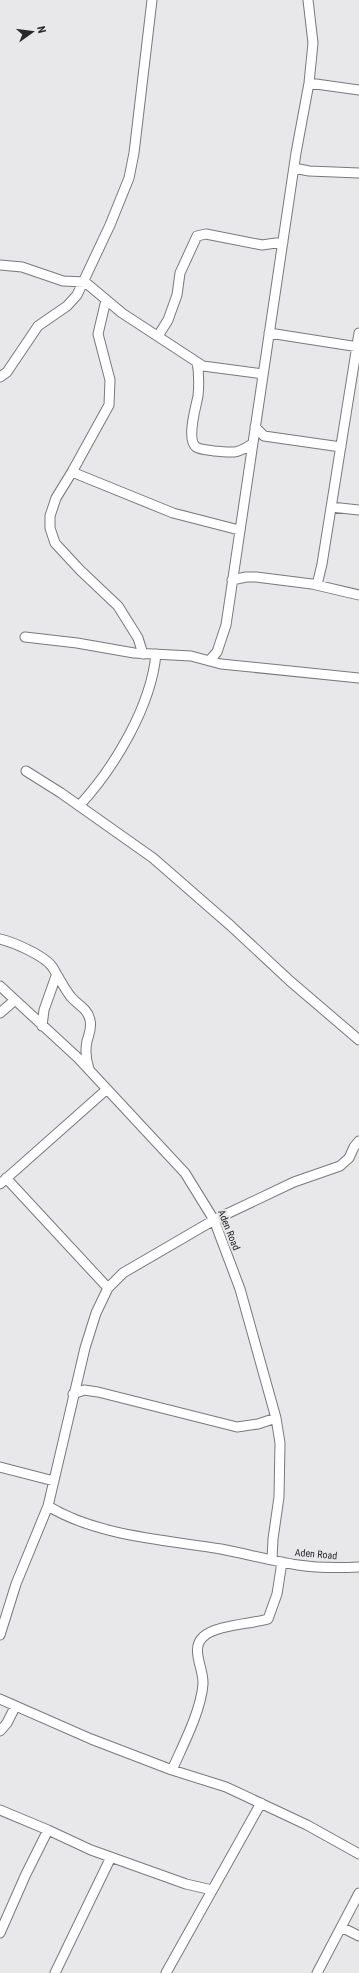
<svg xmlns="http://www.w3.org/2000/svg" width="359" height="1973" font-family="'Roboto Condensed',sans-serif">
<rect width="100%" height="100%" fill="#e8e7ea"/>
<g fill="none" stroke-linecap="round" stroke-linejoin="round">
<defs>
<path id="street" d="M309,83L359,90
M294,168L309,171L359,173
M0,265L22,267L63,281L85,282L122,313L203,366L263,374
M106,300L98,334L110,380L109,405L72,472L56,498L50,516V528L55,543L80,570L118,606L138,638L143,654
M269,333L359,347
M158,336L168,320L177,295L180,273L197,236L206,234L262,245L283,242
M197,362C199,373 199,386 198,396C196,407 186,439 196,447C201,450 209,450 214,451C233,452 235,455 252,444
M0,377L7,372L38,326L67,306L77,295L110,225L129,178L134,153L152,0
M255,427L264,436L341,447
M72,472L173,513L239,530
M331,507L359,510
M232,580L246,577H256L312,584L359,595
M317,585L322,564L359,333
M25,637L77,643L134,653L191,656L221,664L359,678
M209,661L217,652L226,625L296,153L309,83L313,43L308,0
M26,771L61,793L153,858L231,926L290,981L359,1040
M79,806C114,768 151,707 156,654
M0,939C13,942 46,956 53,968C59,978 64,988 71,997C78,1005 88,1009 90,1020C92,1028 89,1034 87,1041C85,1051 86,1060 89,1069
M0,986L78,1058L185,1173L214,1220L240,1289L276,1418L280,1443L279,1497L273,1539L272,1559
M0,1013L15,1000
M42,1026L44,1010L56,976
M6,1178L108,1288
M0,1184L106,1090
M73,1394L84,1390L98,1392L237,1427L258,1424L276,1418
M0,1467L54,1481
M48,1506C97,1536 166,1540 221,1549C247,1554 272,1561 298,1565C318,1568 339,1568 359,1567
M0,1635L16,1584L48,1506L85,1348L96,1313L108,1288L123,1273L214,1220L294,1182L340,1166L349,1158L354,1147L359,1141
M0,1699L91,1739L172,1770L226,1787L307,1825L359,1854
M0,1731L7,1723L15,1707
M172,1770C183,1745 201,1711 203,1684C204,1669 190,1649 203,1637C215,1625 251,1624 268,1619L277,1594L282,1562
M0,1810L48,1830L91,1850L186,1884L212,1890
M341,1927L359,1936
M0,1933L26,1874L48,1830
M55,1973L111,1857
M166,1973L261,1803
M317,1973L359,1893"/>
</defs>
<use href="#street" stroke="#79787b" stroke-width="11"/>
<use href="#street" stroke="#fff" stroke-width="9"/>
</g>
<g text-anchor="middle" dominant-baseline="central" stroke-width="4" stroke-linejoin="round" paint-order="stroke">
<g font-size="10" fill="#2a292a" stroke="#e8e7ea">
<text transform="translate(229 1230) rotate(68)">Aden Road</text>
<text transform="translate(316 1554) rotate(5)">Aden Road</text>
</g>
</g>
<g transform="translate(32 32) rotate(76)" stroke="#e8e7ea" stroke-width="3" paint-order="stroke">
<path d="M0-3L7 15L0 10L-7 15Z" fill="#2a292a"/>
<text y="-6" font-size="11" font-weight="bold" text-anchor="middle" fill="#2a292a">N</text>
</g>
</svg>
